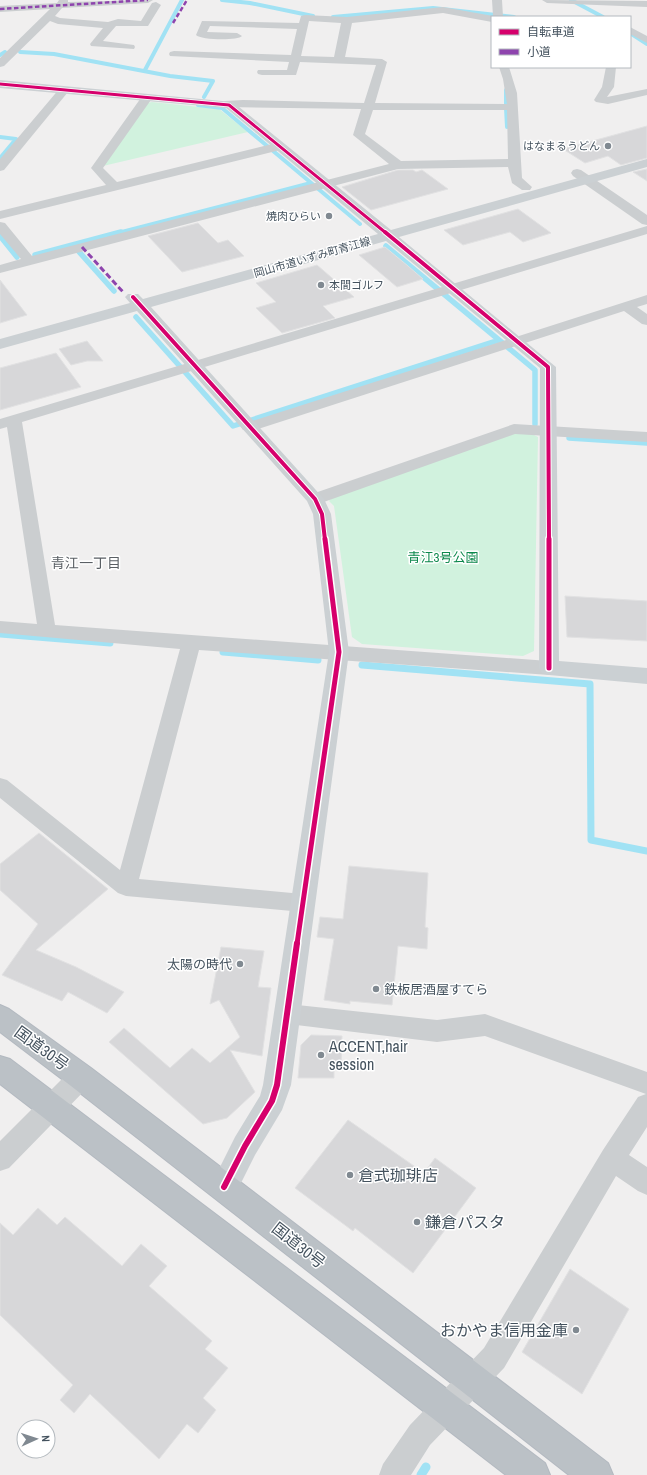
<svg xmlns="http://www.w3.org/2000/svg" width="647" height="1475" font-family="'Archivo Narrow','Noto Sans JP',sans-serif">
<rect width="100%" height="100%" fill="#f0efef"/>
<path fill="#d1f2de" d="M152,102L219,109L248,132L103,166L147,103Z
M515,432L530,433L538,437L534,651L523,656L362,644L352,637L334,506L329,501L333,496Z"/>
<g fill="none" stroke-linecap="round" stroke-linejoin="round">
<path stroke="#a1e2f4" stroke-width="4" d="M222,0L250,3L313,16
M571,0L603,17
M333,17L433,8L514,17
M630,33L647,44
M20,52L54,54L170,76L213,81L204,97
M0,55L5,52
M145,70L182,0
M506,90V104
M198,105L222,108L360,224
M506,108L507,127
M0,137L16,139L0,158
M118,233L311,183"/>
<path stroke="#a1e2f4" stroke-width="5.5" d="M0,236L17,257
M73,245L114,291
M386,246L535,370V424
M35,255L121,232
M136,317L233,426L499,340
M569,438L647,443"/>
<path stroke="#a1e2f4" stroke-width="7" d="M0,634L110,643
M223,652L318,660
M362,665L590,684L591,840L647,851"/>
<path stroke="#a1e2f4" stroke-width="9" d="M421,1475L426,1467"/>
</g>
<path fill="#d7d7d9" stroke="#e1e1e2" d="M647,126V158L621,165L608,156L585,163L563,149Z
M647,169V181L633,172Z
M398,170H413L416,172L422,170L448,189L371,210L342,187Z
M518,209L551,233L523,242L510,232L463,245L444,230Z
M198,223L218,243L228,240L244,256L182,272L148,236Z
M385,247L408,266L423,279L397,287L359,255Z
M317,265L354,297L323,306L335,318L282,333L256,308L276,302L256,283Z
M0,280L27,315L0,323Z
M87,341L103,361H87L71,365L59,349Z
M56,353L81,387L0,410V368Z
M565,596L647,601V641L567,637Z
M39,833L108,889L36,950L76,967L124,992L107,1013L68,992L62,1001L2,975L38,924L0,890V864Z
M349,866L428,873L425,927L428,928L427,949L398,946L392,1005L350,1001V1004L324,1000L334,939L317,937L320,917L343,919Z
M221,947L264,951L258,987L271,988L262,1056L230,1050L255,1092L227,1118L203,1124L109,1042L124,1028L170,1068L192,1048L210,1063L240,1037L219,1000L210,1004Z
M311,1035L342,1036L341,1066H334V1078H298L301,1045Z
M348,1120L424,1173L435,1158L476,1188L413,1273L355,1228L353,1231L295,1188Z
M38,1208L57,1225L65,1217L122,1266L141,1244L167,1266L149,1286L212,1341L205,1349L228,1368L203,1398L216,1410L198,1433L187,1424L159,1459L90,1394L74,1413L60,1400L73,1385L0,1315V1223L13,1235Z
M570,1269L629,1309L582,1394L522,1352Z"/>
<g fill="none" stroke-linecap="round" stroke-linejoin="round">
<defs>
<path id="highway" d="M0,1005L9,1009L91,1068L608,1463L613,1475H569L71,1086L0,1032Z
M0,1056L10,1059L545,1463L550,1475H506L0,1084Z"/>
</defs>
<use href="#highway" stroke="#b3b9c0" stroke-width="2"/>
<path fill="#cbced0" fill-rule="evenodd" d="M59,0H68V2L153,0L148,3L62,8L55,16L60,18L108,22L118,19L141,21L152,3L156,2L161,5L148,26H116L103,41L134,45L135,47L134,49L91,46L90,44L103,28L58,24L50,21L4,66L0,67V58L50,9L0,12V6L57,3Z
M492,0H502L503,17H492V22L443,13L352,23L345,57L382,59L387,62L375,103L507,104L503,79L499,67H509L517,93L522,178L532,187L530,190H522L512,183L508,167L398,169L0,273V265L21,259L0,234V222L5,223L32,256L389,164L353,135L361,109L225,107L219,104L225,101L243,100L364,103L376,65L300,62L296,75H262L258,74L257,72L258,70H287L289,62L170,56L169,54L170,52L174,51L291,55L297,29L210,26L207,32L237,33L242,36C238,41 200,40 196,35L202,21L299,23L301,16L305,15L347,17L443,7L493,16ZM309,21L341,23L334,57L301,56ZM373,110H507L508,159L401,161L365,134Z
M542,0L647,1V7L547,3Z
M630,27L647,36V43L630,34Z
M606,67H616L614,87L607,97L647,89V95L608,104L596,102L594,100L602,87Z
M64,87L70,90L68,92L4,170L0,171V159L60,88Z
M147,94L153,97L103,168L117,182L280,142L286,146L284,149L0,219V211L106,185L91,168L143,95Z
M577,169L581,170L647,215V225L642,224L573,176L571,173L573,170Z
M647,226V234L22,422L55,625L549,661L556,663L559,668L556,673L549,675L199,650L139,879L303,894L311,896L314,903L311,910L303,912L126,896L118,893L0,798V778L7,780L120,870L180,649L0,633V621L37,624L7,427L0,429V419Z
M647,295V304L637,307L647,314V325L642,324L624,311L255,430H243L241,427L243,424Z
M514,424L647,432V442L515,434L321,503L315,504L309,503L307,499L309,495Z
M288,1004L437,1020L485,1014L647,1072V1127L629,1155L647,1167V1195L638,1191L616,1176L504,1368L430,1445L411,1475H379L383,1464L410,1425L484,1348L603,1150L638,1097L646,1094L485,1036L437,1042L288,1024L280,1021L276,1014L280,1007Z
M81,1066L90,1069L93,1077L90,1085L9,1168L0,1171V1141L72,1069Z"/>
<path fill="#cbd0d3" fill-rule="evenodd" d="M0,80L233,102L391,230L647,159V167L399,237L556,367L559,661L647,668V684L549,675L542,673L539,668L540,368L386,241L151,307L324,499L331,514L349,652L291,1085L282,1110L255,1155L234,1197L224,1201L214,1197L210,1187L235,1137L260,1096L263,1085L329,652L313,514L307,501L137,311L0,349V339L130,303L125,297L128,294H138L143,299L378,234L226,108L0,88Z"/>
<use href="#highway" fill="#bbc1c6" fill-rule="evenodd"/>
<path stroke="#8e44ad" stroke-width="2.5" stroke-dasharray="4.5 2.5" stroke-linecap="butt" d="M0,9L148,0
M173,23L187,0"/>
<path stroke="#8e44ad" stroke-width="3" stroke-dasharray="6 3" stroke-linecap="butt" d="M82,247L123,292"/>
<defs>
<path id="cycleway-far3" d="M0,84L229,105L386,233"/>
<path id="cycleway-far2" d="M385,232L548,367L549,540
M133,297L315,499L322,514L325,540"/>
<path id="cycleway-far1" d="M549,539V668
M297,944L339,652L325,539"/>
<path id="cycleway" d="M224,1187L245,1146L272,1101L277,1085L297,943"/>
</defs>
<use href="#cycleway-far3" stroke="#fff" stroke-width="4.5"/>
<use href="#cycleway-far2" stroke="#fff" stroke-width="6"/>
<use href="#cycleway-far1" stroke="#fff" stroke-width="8"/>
<use href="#cycleway" stroke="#fff" stroke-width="9"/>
<use href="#cycleway-far3" stroke="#d6006c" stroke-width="3"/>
<use href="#cycleway-far2" stroke="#d6006c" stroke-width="4"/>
<use href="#cycleway-far1" stroke="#d6006c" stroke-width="5"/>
<use href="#cycleway" stroke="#d6006c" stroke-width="6"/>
</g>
<g fill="#808991" stroke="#fff" stroke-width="1.5">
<circle cx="608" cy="146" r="4"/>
<circle cx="329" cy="216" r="4"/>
<circle cx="321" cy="285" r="4"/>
<circle cx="240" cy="964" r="4"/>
<circle cx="376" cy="989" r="4"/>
<circle cx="321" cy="1055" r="4"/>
<circle cx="350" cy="1175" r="4"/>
<circle cx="417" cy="1222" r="4"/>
<circle cx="576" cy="1330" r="4"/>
</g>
<g text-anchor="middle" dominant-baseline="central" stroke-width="3" stroke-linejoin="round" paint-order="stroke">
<g font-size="11" fill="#44525e" stroke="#fff" text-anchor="end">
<text x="600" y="146">はなまるうどん</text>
<text x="321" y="216">焼肉ひらい</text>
<text x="329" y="285" text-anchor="start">本間ゴルフ</text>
</g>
<g font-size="11" fill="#44525e" stroke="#fff">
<text transform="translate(312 257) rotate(-16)">岡山市道いずみ町青江線</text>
</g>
<g font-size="13" fill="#0c884c" stroke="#fff">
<text x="443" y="557">青江3号公園</text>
</g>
<g font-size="13" fill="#44525e" stroke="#fff" text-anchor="end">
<text x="232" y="964">太陽の時代</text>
<text x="384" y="989" text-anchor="start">鉄板居酒屋すてら</text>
</g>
<g font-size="14" fill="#5a5f64" stroke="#fff">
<text x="86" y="563">青江一丁目</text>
</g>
<g font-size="16" fill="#44525e" stroke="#fff" text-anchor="start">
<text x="329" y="1046">ACCENT,hair<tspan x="329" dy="18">session</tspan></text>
<text x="358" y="1175">倉式珈琲店</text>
<text x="425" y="1222">鎌倉パスタ</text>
<text x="568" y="1330" text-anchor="end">おかやま信用金庫</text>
</g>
<g font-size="16" fill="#44525e" stroke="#fff">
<text transform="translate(42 1048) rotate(36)">国道30号</text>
<text transform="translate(299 1245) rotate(38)">国道30号</text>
</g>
</g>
<rect x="491" y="16" width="140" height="52" fill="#ffffff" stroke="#b4babf"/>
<rect x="499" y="29" width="20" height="6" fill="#d6006c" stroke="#b4babf"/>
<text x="527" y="36" font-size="12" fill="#44525e">自転車道</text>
<rect x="499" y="49" width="20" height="6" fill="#8e44ad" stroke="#b4babf"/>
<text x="527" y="56" font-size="12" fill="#44525e">小道</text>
<g transform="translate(36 1439) rotate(87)"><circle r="19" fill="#ffffff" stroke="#b4babf"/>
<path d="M0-3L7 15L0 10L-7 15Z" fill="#808991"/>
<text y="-6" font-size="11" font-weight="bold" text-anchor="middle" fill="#44525e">N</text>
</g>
</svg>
